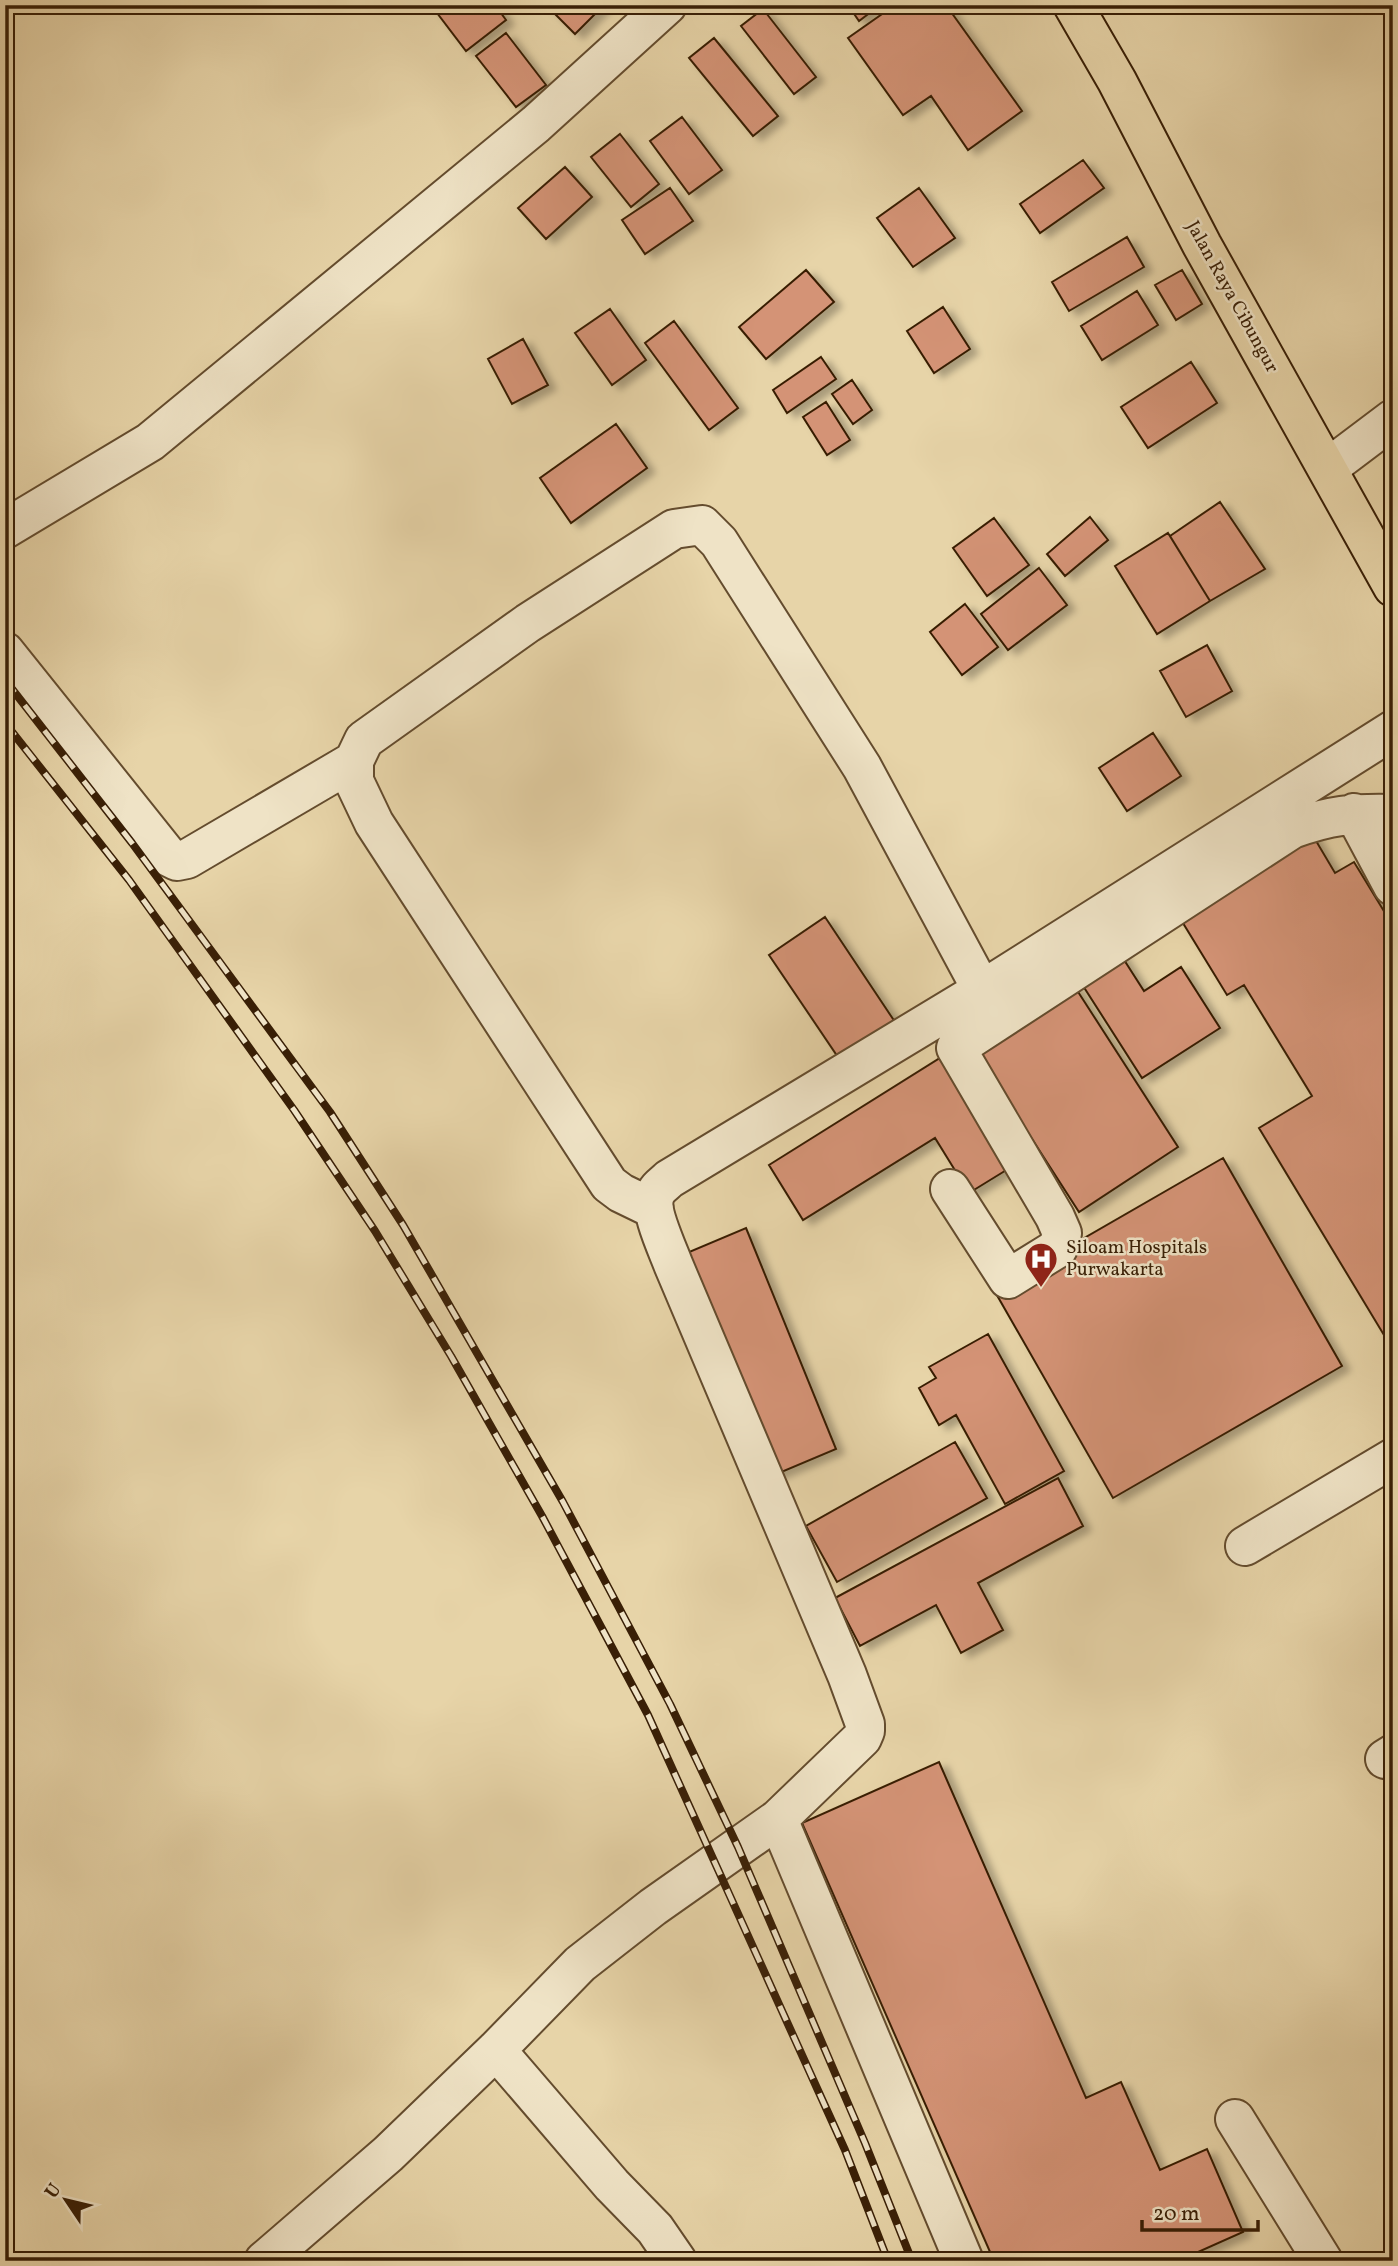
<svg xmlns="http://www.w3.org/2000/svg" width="1398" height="2266" font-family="Vollkorn,serif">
<defs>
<filter id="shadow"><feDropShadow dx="8" dy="4.5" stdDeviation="3.5" flood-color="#0004"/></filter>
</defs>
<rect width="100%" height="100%" fill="#e7d4a8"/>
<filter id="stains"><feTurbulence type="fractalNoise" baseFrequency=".00286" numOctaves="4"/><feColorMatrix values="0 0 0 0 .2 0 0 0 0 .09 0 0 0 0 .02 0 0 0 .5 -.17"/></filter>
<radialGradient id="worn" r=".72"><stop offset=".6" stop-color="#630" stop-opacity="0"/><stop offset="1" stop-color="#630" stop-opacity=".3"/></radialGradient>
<path fill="#d49376" stroke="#391f06" stroke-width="2" filter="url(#shadow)" d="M431,5H495L506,20L466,51Z
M546,5H604L575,34Z
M848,5H880L859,21Z
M895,5H946L1022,111L968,150L931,96L903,115L848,38Z
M763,9L816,77L794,94L741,26Z
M506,33L546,85L516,107L476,56Z
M714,38L778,116L753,136L689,58Z
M682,117L722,170L689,194L650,141Z
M620,134L659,184L631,207L591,157Z
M1083,160L1104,188L1040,233L1020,204Z
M565,167L592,197L546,239L518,208Z
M670,188L693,221L645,254L622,220Z
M919,188L955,238L913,267L877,218Z
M1127,237L1144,267L1069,311L1052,282Z
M806,270L834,302L766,359L739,327Z
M1182,270L1202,304L1176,320L1155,285Z
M1137,291L1158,325L1102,360L1081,326Z
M943,307L970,349L934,373L907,331Z
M610,309L646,360L612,385L575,333Z
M674,321L738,408L709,430L645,343Z
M523,339L548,385L512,404L488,359Z
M821,357L836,379L787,413L773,390Z
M1191,362L1217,403L1148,448L1121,407Z
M852,380L872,410L853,424L832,394Z
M826,402L850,440L827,455L803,417Z
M616,424L647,468L571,523L540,478Z
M1220,502L1265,569L1210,601L1170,536Z
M1090,517L1108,540L1065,576L1047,554Z
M994,518L1029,565L987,596L953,548Z
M1168,533L1210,601L1157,634L1115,566Z
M1039,568L1067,605L1008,650L981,614Z
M965,604L998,647L962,675L930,632Z
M1207,645L1232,691L1186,717L1160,671Z
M1153,733L1181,776L1127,811L1099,768Z
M1309,829L1335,873L1354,862L1393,926V1350L1259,1128L1312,1096L1244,985L1227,995L1175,910Z
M825,917L899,1028L844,1066L769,955Z
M1119,952L1144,991L1181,967L1220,1028L1142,1078L1078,978Z
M1073,984L1178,1147L1079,1212L974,1049Z
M940,1058L1008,1169L969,1193L935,1138L803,1220L769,1165Z
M1223,1158L1342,1366L1113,1498L994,1290Z
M746,1228L836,1449L772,1476L682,1255Z
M988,1334L1064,1471L1005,1504L956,1415L939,1425L919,1388L936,1378L929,1367Z
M955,1442L987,1498L837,1582L806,1526Z
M1058,1478L1083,1526L978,1583L1003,1630L961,1653L936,1605L860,1646L835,1598Z
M939,1762L1086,2098L1121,2082L1160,2170L1207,2149L1243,2232L1178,2261H994L802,1823Z"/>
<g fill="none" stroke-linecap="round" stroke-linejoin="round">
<defs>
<path id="minor" d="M1328,468L1393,419
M5,529L150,442L536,124L667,5
M5,652L169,857L177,861L187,859L354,761
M1354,813L1393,886
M950,1189L1008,1279L1058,1248L1062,1233L1055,1217L956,1048L1292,829C1330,815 1353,813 1393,814
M654,1209L621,1193L609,1184L374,823L354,781V761L364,740L528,623L674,529L702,525L719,542L862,767L982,990
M1245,1546L1393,1458
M1385,1759L1393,1754
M778,1819L964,2261
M496,2050L612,2185L655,2229L677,2261
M1235,2119L1323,2261
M264,2261L388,2154L496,2050L580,1964L653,1907L778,1819L862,1738L865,1731V1724L847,1675L673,1264C667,1248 649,1210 655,1195C657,1188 664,1184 669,1179L982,990L1393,730"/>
<path id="highway" d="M1073,5L1117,81L1202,245L1393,587"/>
</defs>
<use href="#minor" stroke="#644c2e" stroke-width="42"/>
<use href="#highway" stroke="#391f06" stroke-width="42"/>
<use href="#minor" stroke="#efe3c6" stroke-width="38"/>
<use href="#highway" stroke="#e7d4a8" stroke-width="38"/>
<defs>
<path id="rail" d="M5,680L132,843L330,1112L403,1225L563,1502L670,1704L738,1847L865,2143L912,2261
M5,723L129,880L294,1110L375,1231L451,1356L542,1516L648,1715L845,2150L888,2261"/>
</defs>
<use href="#rail" stroke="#391f06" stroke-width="8"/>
<use href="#rail" stroke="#efe3c6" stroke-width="5" stroke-dasharray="16" stroke-linecap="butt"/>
</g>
<defs>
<symbol id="hospital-pin" viewBox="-11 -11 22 30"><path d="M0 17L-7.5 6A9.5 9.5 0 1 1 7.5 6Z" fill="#8f2418" stroke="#efe3c6"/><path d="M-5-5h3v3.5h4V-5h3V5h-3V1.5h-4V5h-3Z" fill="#fff"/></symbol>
</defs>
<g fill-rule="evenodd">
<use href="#hospital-pin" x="1022" y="1240" width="38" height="52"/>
</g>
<g text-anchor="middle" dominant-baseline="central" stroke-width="5" stroke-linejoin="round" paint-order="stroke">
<g font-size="19" fill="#391f06" stroke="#efe3c6">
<text transform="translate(1232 297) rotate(61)">Jalan Raya Cibungur</text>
</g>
<g font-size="19" fill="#391f06" stroke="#efe3c6" text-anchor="start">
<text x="1066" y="1248">Siloam Hospitals<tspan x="1066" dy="22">Purwakarta</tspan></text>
</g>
</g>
<rect width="1398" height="2266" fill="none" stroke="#e7d4a8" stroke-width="28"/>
<rect x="7" y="7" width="1384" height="2252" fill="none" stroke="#391f06" stroke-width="3.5"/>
<rect x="14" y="14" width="1370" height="2238" fill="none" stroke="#391f06" stroke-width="2"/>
<g transform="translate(66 2200) rotate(305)" stroke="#efe3c6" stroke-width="5" paint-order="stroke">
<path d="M0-5L12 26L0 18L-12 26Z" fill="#391f06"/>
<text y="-10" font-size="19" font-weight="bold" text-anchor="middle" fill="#391f06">U</text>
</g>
<path d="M1142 2220v10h116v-10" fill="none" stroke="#391f06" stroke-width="3.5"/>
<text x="1153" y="2220" font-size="21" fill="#391f06" stroke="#efe3c6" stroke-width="5" paint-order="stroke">20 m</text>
<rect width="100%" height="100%" filter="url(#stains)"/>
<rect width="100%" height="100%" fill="url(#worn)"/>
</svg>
